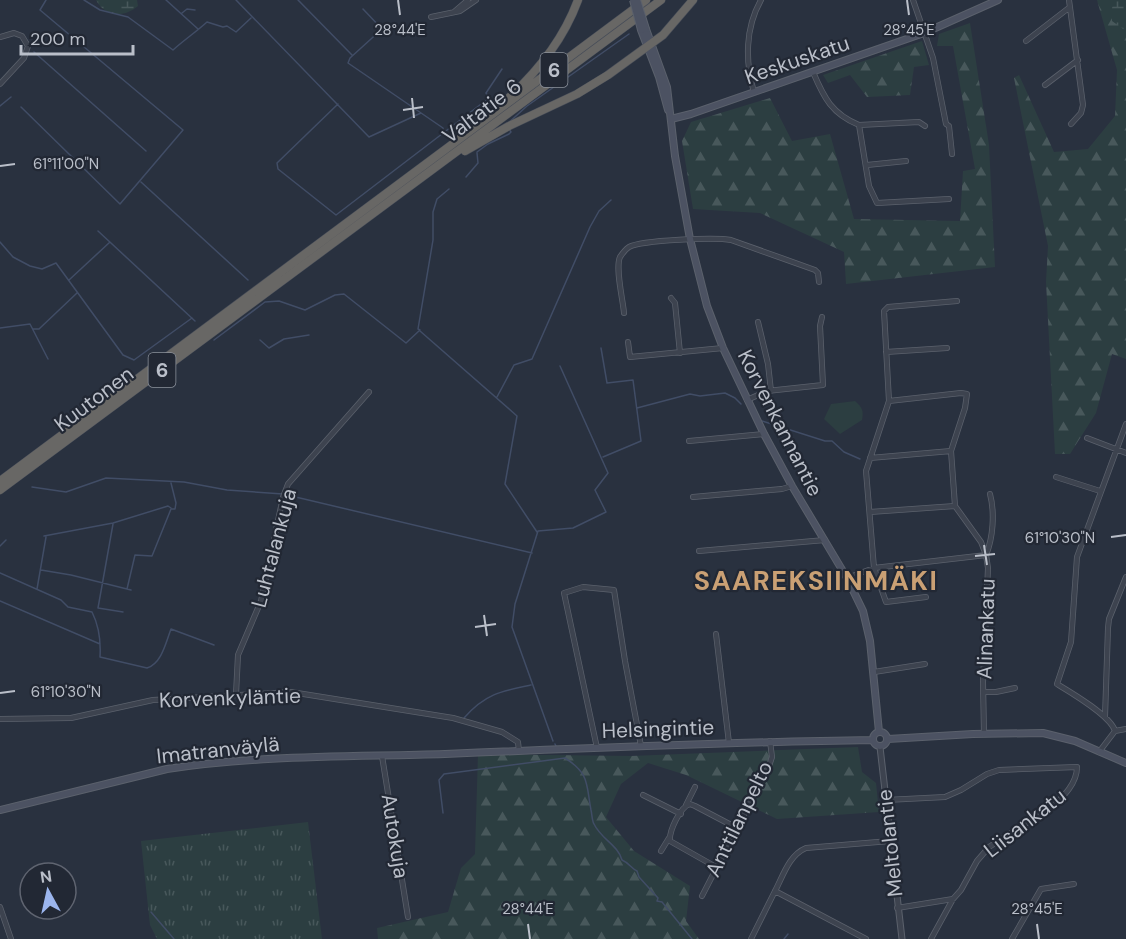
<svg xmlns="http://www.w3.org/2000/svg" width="1126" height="939" font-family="'DM Sans',sans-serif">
<defs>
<pattern id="grass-tufts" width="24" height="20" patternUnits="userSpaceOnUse" patternTransform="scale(1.5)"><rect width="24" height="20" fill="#2c3e41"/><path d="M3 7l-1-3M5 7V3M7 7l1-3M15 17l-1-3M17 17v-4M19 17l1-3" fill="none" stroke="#48585b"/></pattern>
<pattern id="forest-firs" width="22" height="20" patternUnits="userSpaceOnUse" patternTransform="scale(1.5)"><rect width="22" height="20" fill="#2c3e41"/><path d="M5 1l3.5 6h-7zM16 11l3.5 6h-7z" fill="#48585b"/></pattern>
<pattern id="wetland-marsh" width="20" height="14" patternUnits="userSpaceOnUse" patternTransform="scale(1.5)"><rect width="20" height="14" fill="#2c3e41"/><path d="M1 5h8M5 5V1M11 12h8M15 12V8" fill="none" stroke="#48585b"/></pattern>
</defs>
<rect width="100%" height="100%" fill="#29313f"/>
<path fill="url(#grass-tufts)" d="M308,822L322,939H157L150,925L141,841Z"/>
<path fill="url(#forest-firs)" d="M1097,0H1126V359L1112,354L1096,413L1070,454H1055L1046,282L1048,246L1014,78L1019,75L1054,152L1088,149L1115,116L1117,70Z
M970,23L989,145L995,267L846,284L844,252L760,213L693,209L682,141L691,122L770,98L792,141L830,134L854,219L960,221L963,171L975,169L953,46H937L939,34Z
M922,41L929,65L914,67L910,95L867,97L850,75L828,83L823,75Z
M858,747L862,772L876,783L879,812L777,819L686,775L648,763L621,784L606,817L634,851L690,886L686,921L699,939H378L377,928L448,912L461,868L475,854L478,754L631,756Z"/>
<path fill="url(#wetland-marsh)" d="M96,0H137L138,6C124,18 105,17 96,0Z
M1115,0H1126V31L1112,21V8Z"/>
<path fill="#2c3e41" d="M855,401C862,407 864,411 862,420L840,434L824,419L831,404Z"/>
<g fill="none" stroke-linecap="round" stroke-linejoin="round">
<path stroke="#414d66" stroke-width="1.5" d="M84,0L100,10L128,17L173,50C184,40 196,32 207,22L223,27L227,26L236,32L251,18
M166,0L198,29
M236,0L369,137L421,113
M298,0L352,55
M363,9L382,29L350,58L348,63L443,128V134
M182,13L187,9L195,10
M34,52L146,151
M338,104L277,163L278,169L336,215L489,98L486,93L502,69
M0,106L11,97
M21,107L120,204L183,130L40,10L46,0
M506,125L527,106L629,34
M477,152L488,144L509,134L511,132L509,129
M466,177L478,163L477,153
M141,182L248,280
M98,231L195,321
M0,242L13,257L30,266L42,269L56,263L123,355L134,360L192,318
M69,280L110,242
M0,328L30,324L48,359
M33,329H39L77,293
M420,331L517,416L505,484L537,532
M214,340L265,302L279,301L305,310L335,295L344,294L406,343L420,330L418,329L433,240V212L437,199L449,189
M260,340L269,348L284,339L309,335
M601,348L607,383L633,380L641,441L603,457
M497,397L514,365L532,359L590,227L599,211L611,200
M637,408L690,394L700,396L725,393L735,398L741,404
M762,421L825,441H832L844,452L860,459
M32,487L66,492L106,478L184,482L227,490L283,494L532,553
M113,524L98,608L123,612
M44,536L113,523L168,506L171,508
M0,546L6,540
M41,570L71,575L131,590
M0,573L61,600L68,607L92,612C99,626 101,641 100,657L147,668C162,663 166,642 171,629L214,645
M37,589L46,537
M127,589L135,555L152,556L171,509H175L176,503L171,483
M0,601L100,644
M464,718C485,694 501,691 531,685
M553,741L512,627L515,604L538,531L573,528L606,512L595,490L608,473L560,366
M555,744L556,746
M443,813L439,780L444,774L565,758C590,774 586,784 591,810C592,814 592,821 594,824C601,839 618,845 622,860C629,863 631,868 637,871L639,877L658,898L657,901L662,902L692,939
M151,912L174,939
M784,939L788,934"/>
<defs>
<path id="minor" d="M913,0L933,58L946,124L949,126L952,154
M1069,0L1083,105L1081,113L1071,124
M454,12L468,0
M431,17L460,11L476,0
M0,37L14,33L22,36L28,46L24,58L0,84
M1026,41L1070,7
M813,72C824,98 832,114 859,125L919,122L925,126
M1045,85L1078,60
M754,92C745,62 745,28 761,0
M859,125L869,186L877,203L949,199
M867,165L906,161
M671,298L675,303L680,353
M624,313C623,300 615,268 620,257C622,254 626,249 629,247C642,240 716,237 731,240L815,270L818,273L819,282
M758,322L768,364L771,391
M628,342L630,357L723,348
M886,352L947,348
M747,400L767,391L823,385L820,326L822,317
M889,401L961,393L967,394L965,408L951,451L955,506L981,542L986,555L988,568L983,682L984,734
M1087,438L1126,453
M689,441L764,434
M870,458L951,451
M1056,477L1100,491
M693,497L782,489L792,486
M870,512L955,506
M699,551L825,540
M847,578L874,568L986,555C993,538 995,513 990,494
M926,597L886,602L874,568L866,471L889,401L884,311L888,307L957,301
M716,634L729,743
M874,672L925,664
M984,692H996L1015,688
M236,694L238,655L261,601L283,497L288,484L369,392
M1105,717L1108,628L1109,619L1126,577
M0,719L71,718L153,700L291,692L453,718L502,732L518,742L519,751
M1115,731C1111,716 1072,693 1057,684L1071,642L1077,557L1126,424
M597,748L564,593L583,587L614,590L625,661L641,746
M1099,752L1115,731L1126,729
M382,756L408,917
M643,795L681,814
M886,800L945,797L961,790L987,774L999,770L1077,767C1077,783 1064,796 1053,806L989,847L977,861L961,890L953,899L931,939
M686,805L695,787
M661,851L669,838
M716,867L670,841C669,831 680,807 690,804L695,806L737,828
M702,896L769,766L772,757L770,741
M0,907L11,939
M897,908L953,899
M751,939L775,891
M866,939L775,891C783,876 789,855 806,848L890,841
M1012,939L1041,889L1074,884"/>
<path id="tertiary" d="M880,747L902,939"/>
<path id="secondary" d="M646,29L667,87L675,156L690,239L707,306L723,348L764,434L792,486L847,578L863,611L870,641L879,732
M641,30L659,77L668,110
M671,119L691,114L924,33L998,0
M873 739a7 7 0 1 1 14 0a7 7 0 1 1-14 0Z
M888,739L973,734L1043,733L1075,741L1126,763
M0,810L167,769C259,755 353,757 445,754C587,748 730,742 872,740"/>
<path id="trunk" d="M504,102C537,73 563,41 578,0
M465,151L509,126L577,94L608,75L663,35L693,0
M0,481L646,0
M0,490L661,0"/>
</defs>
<use href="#minor" stroke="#5b616c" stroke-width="6"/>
<use href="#tertiary" stroke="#5b616c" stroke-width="7"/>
<use href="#secondary" stroke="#5b616c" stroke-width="8"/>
<use href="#trunk" stroke="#484e59" stroke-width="9"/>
<use href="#minor" stroke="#3d434f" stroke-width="4.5"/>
<use href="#tertiary" stroke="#3d434f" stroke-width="5"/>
<use href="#secondary" stroke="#4c5262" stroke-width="6"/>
<use href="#trunk" stroke="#686765" stroke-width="8"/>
<defs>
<path id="secondary-bridge" d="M633,0L641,30
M637,0L646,29"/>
</defs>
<use href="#secondary-bridge" stroke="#5b616c" stroke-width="8" stroke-linecap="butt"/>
<use href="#secondary-bridge" stroke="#4c5262" stroke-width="6"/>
</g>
<path fill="none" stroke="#babfc9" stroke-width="2" d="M398,0L400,15M907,0L909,15M412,98L414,118M403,110L423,107M0,166L15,164M1111,537L1126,535M984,545L987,565M975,556L995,554M484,615L487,636M475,627L496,624M0,693L15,691M528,924L530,939M1037,924L1039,939"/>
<g text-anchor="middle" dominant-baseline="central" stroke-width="4.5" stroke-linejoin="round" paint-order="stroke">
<g fill="#222834" stroke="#8c929c" stroke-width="1.5">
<rect x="540.5" y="53" width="27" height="34" rx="4.5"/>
<rect x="148.5" y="353" width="27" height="34" rx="4.5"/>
</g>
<g font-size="20" font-weight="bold" fill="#babfc9">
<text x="554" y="70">6</text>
<text x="162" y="370">6</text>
</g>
<g font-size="21" fill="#babfc9" stroke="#222834">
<text transform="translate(797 60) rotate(-19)">Keskuskatu</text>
<text transform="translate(482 111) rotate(-37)">Valtatie 6</text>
<text transform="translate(94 399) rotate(-37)">Kuutonen</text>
<text transform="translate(780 423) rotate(63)">Korvenkannantie</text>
<text transform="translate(274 548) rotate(-75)">Luhtalankuja</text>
<text transform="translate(986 629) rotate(-88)">Alinankatu</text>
<text transform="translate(230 698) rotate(-2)">Korvenkyläntie</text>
<text transform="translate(658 729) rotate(-2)">Helsingintie</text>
<text transform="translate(218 750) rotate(-6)">Imatranväylä</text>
<text transform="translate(739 819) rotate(-64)">Anttilanpelto</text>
<text transform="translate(1025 823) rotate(-38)">Liisankatu</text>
<text transform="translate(395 836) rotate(81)">Autokuja</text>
<text transform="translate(890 843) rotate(-96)">Meltolantie</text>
</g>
<g font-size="27" font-weight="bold" letter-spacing="1.5" fill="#caa074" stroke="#222834">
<text x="816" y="580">SAAREKSIINMÄKI</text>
</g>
</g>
<g font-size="15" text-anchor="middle" fill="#babfc9" stroke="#222834" stroke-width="4.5" stroke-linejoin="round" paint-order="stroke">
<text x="400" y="35">28°44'E</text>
<text x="909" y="35">28°45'E</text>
<text x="66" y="169">61°11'00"N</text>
<text x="1060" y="543">61°10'30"N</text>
<text x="66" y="697">61°10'30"N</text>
<text x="528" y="914">28°44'E</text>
<text x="1037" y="914">28°45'E</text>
</g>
<g transform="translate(48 891) rotate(352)"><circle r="28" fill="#222834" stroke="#5f6470" stroke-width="1.5"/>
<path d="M0-4.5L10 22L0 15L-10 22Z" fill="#9bb5ed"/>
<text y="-9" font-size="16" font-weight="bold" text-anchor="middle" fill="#babfc9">N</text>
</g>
<path d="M21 45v9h112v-9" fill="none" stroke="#babfc9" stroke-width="3"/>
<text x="30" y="45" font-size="18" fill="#babfc9" stroke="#222834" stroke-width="4.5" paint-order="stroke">200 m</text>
</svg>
